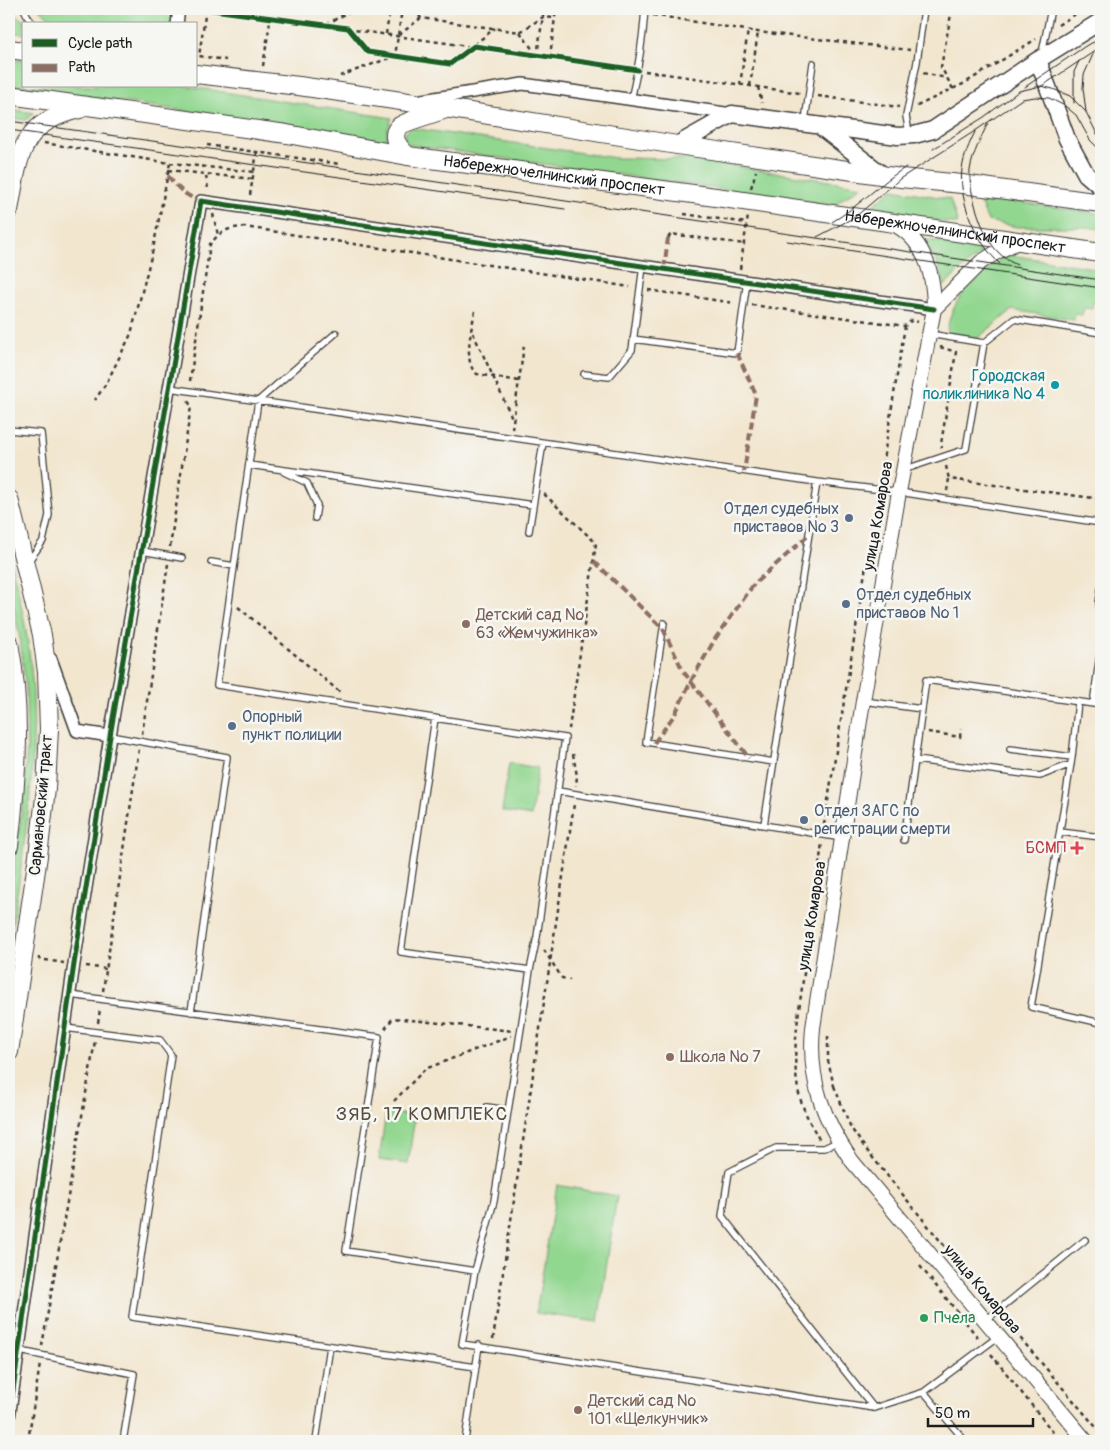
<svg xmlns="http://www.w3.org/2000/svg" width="1110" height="1450" font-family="Pangolin,sans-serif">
<rect width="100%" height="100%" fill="#f6f6f2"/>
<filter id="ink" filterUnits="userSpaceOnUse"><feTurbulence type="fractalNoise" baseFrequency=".02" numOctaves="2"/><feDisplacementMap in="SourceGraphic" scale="10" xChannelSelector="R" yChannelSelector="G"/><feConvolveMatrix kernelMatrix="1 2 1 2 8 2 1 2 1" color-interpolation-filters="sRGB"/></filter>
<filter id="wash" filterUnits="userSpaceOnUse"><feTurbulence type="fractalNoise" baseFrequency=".0096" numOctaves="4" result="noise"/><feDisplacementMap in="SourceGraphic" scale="20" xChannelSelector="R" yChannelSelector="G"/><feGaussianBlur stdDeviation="1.12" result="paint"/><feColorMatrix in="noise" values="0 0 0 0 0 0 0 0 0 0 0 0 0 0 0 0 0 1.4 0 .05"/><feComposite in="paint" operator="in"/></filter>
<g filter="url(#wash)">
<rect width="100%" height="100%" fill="#f2e6cf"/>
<path fill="#92d790" stroke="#577a56" d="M40,9H174L172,24H55Z
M9,10L28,24H24V34L9,32Z
M9,59L24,61V86H185L392,118L387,131V141L9,85Z
M9,109L34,113L26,120L9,118Z
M411,128L616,158L689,159L862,186L833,205L410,145C405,141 404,139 405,133Z
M893,189L950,199L958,224L867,210Z
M977,196L1101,214V229L1086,227H1017L988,221Z
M921,239L977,247L981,254L959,271L945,286C939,266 935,254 921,239Z
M1010,255L1101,269V303L1093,302L1092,309L1084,308L1082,315L1075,314L1074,320L1012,310L978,338L951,334L947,330C953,296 979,269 1010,255Z
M9,554C21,600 31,647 33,695C37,780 21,864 9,948V902L24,793L27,747L26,690L20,639L9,584Z
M509,763L538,768L531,816L502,811Z
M386,1112L415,1116L408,1164L379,1160Z
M557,1185L617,1196L598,1322L536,1313Z"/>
</g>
<g filter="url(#ink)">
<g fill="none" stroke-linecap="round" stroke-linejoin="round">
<defs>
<path id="service" d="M24,9L29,19L34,24
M1042,53L1051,9
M631,100C638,70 643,40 645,9
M805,121L813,63
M912,134L908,127L906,116L917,62L924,9
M336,333L258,401L217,685L565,738L537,937L530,970L494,1201L475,1271
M929,334L984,343L1014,319L1101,333
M633,339L737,353L747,281
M584,374L609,377L632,350L643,266
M169,388L817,482L899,492L1101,523
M9,430L41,433L49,515L43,541L28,562
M249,465L533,505
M906,469L966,449L984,343
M284,472L307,483L317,505L315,518
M529,531L543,443
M142,551L182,558
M211,562L234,566
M1101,589L1099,603L1101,615
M664,623L646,742L774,762
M864,701L922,709
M1078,702L1072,757L1031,1007L1101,1023
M1093,704L1101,647
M435,718L401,952L530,970
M110,736L227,757L191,1012
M1010,749L1072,757
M1071,764L1040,776L915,760L926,680L1101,705
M558,791L842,838
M764,825L817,482
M1060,832L1101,837
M904,840L915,760
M70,995L379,1037L346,1251L475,1271L462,1344L874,1408L924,1392
M65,1028L160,1040L171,1055L132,1317L476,1367
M487,1107L508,1110
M839,1141L824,1148H776L729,1172L722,1216L874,1408
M986,1320L1085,1240
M20,1351L134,1374L123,1441
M316,1441L330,1346
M465,1441L479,1345
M965,1441L924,1392L999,1336"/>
<path id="minor" d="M177,24L179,9
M422,100L523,84L732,114
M51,659L77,731L110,736
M9,1418L74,964L110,736L201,201L934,309"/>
<path id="tertiary" d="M891,223C926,239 934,275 934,309L899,492L863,701L813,1028C808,1080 823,1119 852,1161L1086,1441
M934,309L981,262L997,252L1020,241"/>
<path id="secondary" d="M1038,60L1067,139L1086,174L1101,187
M821,127L884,176
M677,145L732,114L898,136L914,135L933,130L1038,60L1101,21"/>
<g id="primary">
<path d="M9,49L24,51"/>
<path d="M196,74L299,86L408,102L677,145L901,178L962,184L1101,203"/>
<path id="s1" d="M9,95L287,134L408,156L723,198L1101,253"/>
<path d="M408,156C400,149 388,136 400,126C404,122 438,112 446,109"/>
<path d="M9,210C19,156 19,122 80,109"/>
<path d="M9,499L42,635L47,672L49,729L46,789L38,856L9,1052"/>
<path d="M9,643C22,712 17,776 9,846"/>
</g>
</defs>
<use href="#service" stroke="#3c3a37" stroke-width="8"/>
<use href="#minor" stroke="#3c3a37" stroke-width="14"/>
<use href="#tertiary" stroke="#3c3a37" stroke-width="16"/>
<use href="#secondary" stroke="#3c3a37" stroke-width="19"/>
<use href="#primary" stroke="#3c3a37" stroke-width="20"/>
<path stroke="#3c3a37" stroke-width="2.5" stroke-dasharray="4 4" stroke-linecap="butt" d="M205,9L630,69
M206,9L199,56L226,60
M237,9L239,13
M414,9L421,18L520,32L543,17L555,18
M607,9L635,13
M952,9L941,67L953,89
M653,15L758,32L910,50
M326,24L355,9
M1058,25L1084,9
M349,29L368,52L450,64L495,28
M520,32L536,54
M386,34L390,9
M399,35L421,18
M537,56L544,9
M550,57L556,9
M263,66L272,9
M645,71L800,93
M923,73L946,78
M340,76L395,56L402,9
M740,85L748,30
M750,86L758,32
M758,87L762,103
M818,96L899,107
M917,106L965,83L1036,39
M44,143L170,163L153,249L131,334L107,382L95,400
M207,145L340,164
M170,163L254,172
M168,170L253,179
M206,176L208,189
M751,188L756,171
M250,195L257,152
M213,214L218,235
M684,214L747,223
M668,238L671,234L744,244
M740,269L748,216
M648,290L734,303
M752,305L905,326L912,320L918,322
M475,311C472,327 462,363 477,374L519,381
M473,333L513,420
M940,347L956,352L941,444L942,448
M190,381L210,244C222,230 228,228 245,227L630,287
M512,429L524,346
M946,466L949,479
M880,480L905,326
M947,491L949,479L1101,499
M544,494L596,543L569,729
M170,547L191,406L188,401
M238,607L341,693
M928,732L960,737L961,729
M142,734L168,564
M573,754L577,776L576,786
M824,825L877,498
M544,950L562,978L570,980
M39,957V959L64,963
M86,966L106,969
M103,991L139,749
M98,1023L100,1009
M385,1029L393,1018L513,1031
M828,1036V1061L834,1086
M834,1086L851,1128L865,1148L989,1301
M394,1101L425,1069L511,1036
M819,1139C809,1121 799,1103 797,1082C792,1051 799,1011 803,980C810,934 816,889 822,843
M920,1266L980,1340
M1010,1326L1101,1433
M493,1339L574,804
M42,1346L95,1041
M991,1354L1060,1441
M28,1441L40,1364"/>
<use href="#service" stroke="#fff" stroke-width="5.5"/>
<use href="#minor" stroke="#fff" stroke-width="11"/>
<use href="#tertiary" stroke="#fff" stroke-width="14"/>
<use href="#secondary" stroke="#fff" stroke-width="16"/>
<use href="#primary" stroke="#fff" stroke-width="18"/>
<path stroke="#1c1c1c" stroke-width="1" d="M1025,87L1087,45L1101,39
M1039,88L1101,47
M1074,103V72L1079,61
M1086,112L1083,88L1084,75L1094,52
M9,121L281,159L1101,280
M988,123C981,138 973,153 970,170C968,190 983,238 998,252C1004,258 1010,262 1017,265
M9,130L565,209
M975,132C969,144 964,156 962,169C958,201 977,243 1000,264
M933,149L984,117L1019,91L1041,86L1053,89L1070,96L1086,112L1097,134L1101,138
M832,222C858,207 880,183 906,167
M817,237L855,217L901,178L975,131L1022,99L1035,97L1049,98L1065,106L1076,115L1090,140L1101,151
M787,241L1101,288"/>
<path stroke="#8d6e63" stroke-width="4" stroke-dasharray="8 4" stroke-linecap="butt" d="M1098,22L1101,27
M168,176C178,188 185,196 201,201
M664,269L668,238
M737,353L756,395L744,472
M594,561L663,629L683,671L749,758
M654,743L675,714L691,681L715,639L754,584L809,535"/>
<defs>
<path id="cycleway" d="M205,9L348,28L368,52L450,64L474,46L638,70
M9,1418L74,964L110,736L201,201L934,309"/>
</defs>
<use href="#cycleway" stroke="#f6f6f2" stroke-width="8"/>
<use href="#cycleway" stroke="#1b5e20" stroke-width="5"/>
</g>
</g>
<circle fill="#0f9aa8" stroke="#f6f6f2" stroke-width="2" cx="1055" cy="385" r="5"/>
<g fill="#5c6f8a" stroke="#f6f6f2" stroke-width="2">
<circle cx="849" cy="518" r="5"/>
<circle cx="846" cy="604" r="5"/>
<circle cx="232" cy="726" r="5"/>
<circle cx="804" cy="820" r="5"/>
</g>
<g fill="#8d6e63" stroke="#f6f6f2" stroke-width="2">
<circle cx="466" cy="624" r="5"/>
<circle cx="670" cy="1057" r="5"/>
<circle cx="578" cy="1410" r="5"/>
</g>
<path fill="#e0444e" stroke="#f6f6f2" stroke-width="2" d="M1074.5 840.5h5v5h5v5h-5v5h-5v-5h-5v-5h5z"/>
<circle fill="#2e9e5b" stroke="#f6f6f2" stroke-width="2" cx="924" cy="1318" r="5"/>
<g text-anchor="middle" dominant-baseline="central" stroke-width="5" stroke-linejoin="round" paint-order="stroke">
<g font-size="16" fill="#1c1c1c" stroke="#f6f6f2">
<text stroke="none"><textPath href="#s1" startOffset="551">Набережночелнинский проспект</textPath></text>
<text stroke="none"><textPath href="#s1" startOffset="956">Набережночелнинский проспект</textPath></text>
<text transform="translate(878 516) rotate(-80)">улица Комарова</text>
<text transform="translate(41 805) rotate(-85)">Сармановский тракт</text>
<text transform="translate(812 916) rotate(-81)">улица Комарова</text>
<text transform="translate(982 1289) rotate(50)">улица Комарова</text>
</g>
<g font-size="16" fill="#0d838f" stroke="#f6f6f2" text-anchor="end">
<text x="1045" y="376">Городская<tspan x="1045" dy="18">поликлиника № 4</tspan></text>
</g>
<g font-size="16" fill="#4e5e75" stroke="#f6f6f2" text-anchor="start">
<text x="839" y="509" text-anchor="end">Отдел судебных<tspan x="839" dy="18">приставов № 3</tspan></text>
<text x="856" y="595">Отдел судебных<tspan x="856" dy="18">приставов № 1</tspan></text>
<text x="242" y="717">Опорный<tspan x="242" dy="18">пункт полиции</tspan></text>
<text x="814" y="811">Отдел ЗАГС по<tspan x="814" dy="18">регистрации смерти</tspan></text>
</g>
<g font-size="16" fill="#785e54" stroke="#f6f6f2" text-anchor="start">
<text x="476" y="615">Детский сад №<tspan x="476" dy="18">63 «Жемчужинка»</tspan></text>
<text x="680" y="1057">Школа № 7</text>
<text x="588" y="1401">Детский сад №<tspan x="588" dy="18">101 «Щелкунчик»</tspan></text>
</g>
<g font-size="16" fill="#be3a42" stroke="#f6f6f2" text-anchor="end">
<text x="1066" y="848">БСМП</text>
</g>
<g font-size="16" fill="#27864d" stroke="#f6f6f2" text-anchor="start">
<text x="934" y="1318">Пчела</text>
</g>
<g font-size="19" letter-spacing="1" fill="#594d3d" stroke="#f6f6f2">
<text x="422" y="1114">ЗЯБ, 17 КОМПЛЕКС</text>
</g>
</g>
<rect width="1110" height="1450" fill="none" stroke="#f6f6f2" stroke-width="30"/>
<rect x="22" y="22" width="175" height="65" fill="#f6f6f2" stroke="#9f9f9c"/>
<rect x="32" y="39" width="25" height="8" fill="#1b5e20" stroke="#9f9f9c"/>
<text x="68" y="48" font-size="15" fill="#1c1c1c">Cycle path</text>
<rect x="32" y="64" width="25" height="8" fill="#8d6e63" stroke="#9f9f9c"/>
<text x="68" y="72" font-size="15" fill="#1c1c1c">Path</text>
<path d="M928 1418v8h105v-8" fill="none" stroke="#1c1c1c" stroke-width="2.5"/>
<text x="935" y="1418" font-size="15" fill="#1c1c1c" stroke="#f6f6f2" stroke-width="4" paint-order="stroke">50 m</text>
</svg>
